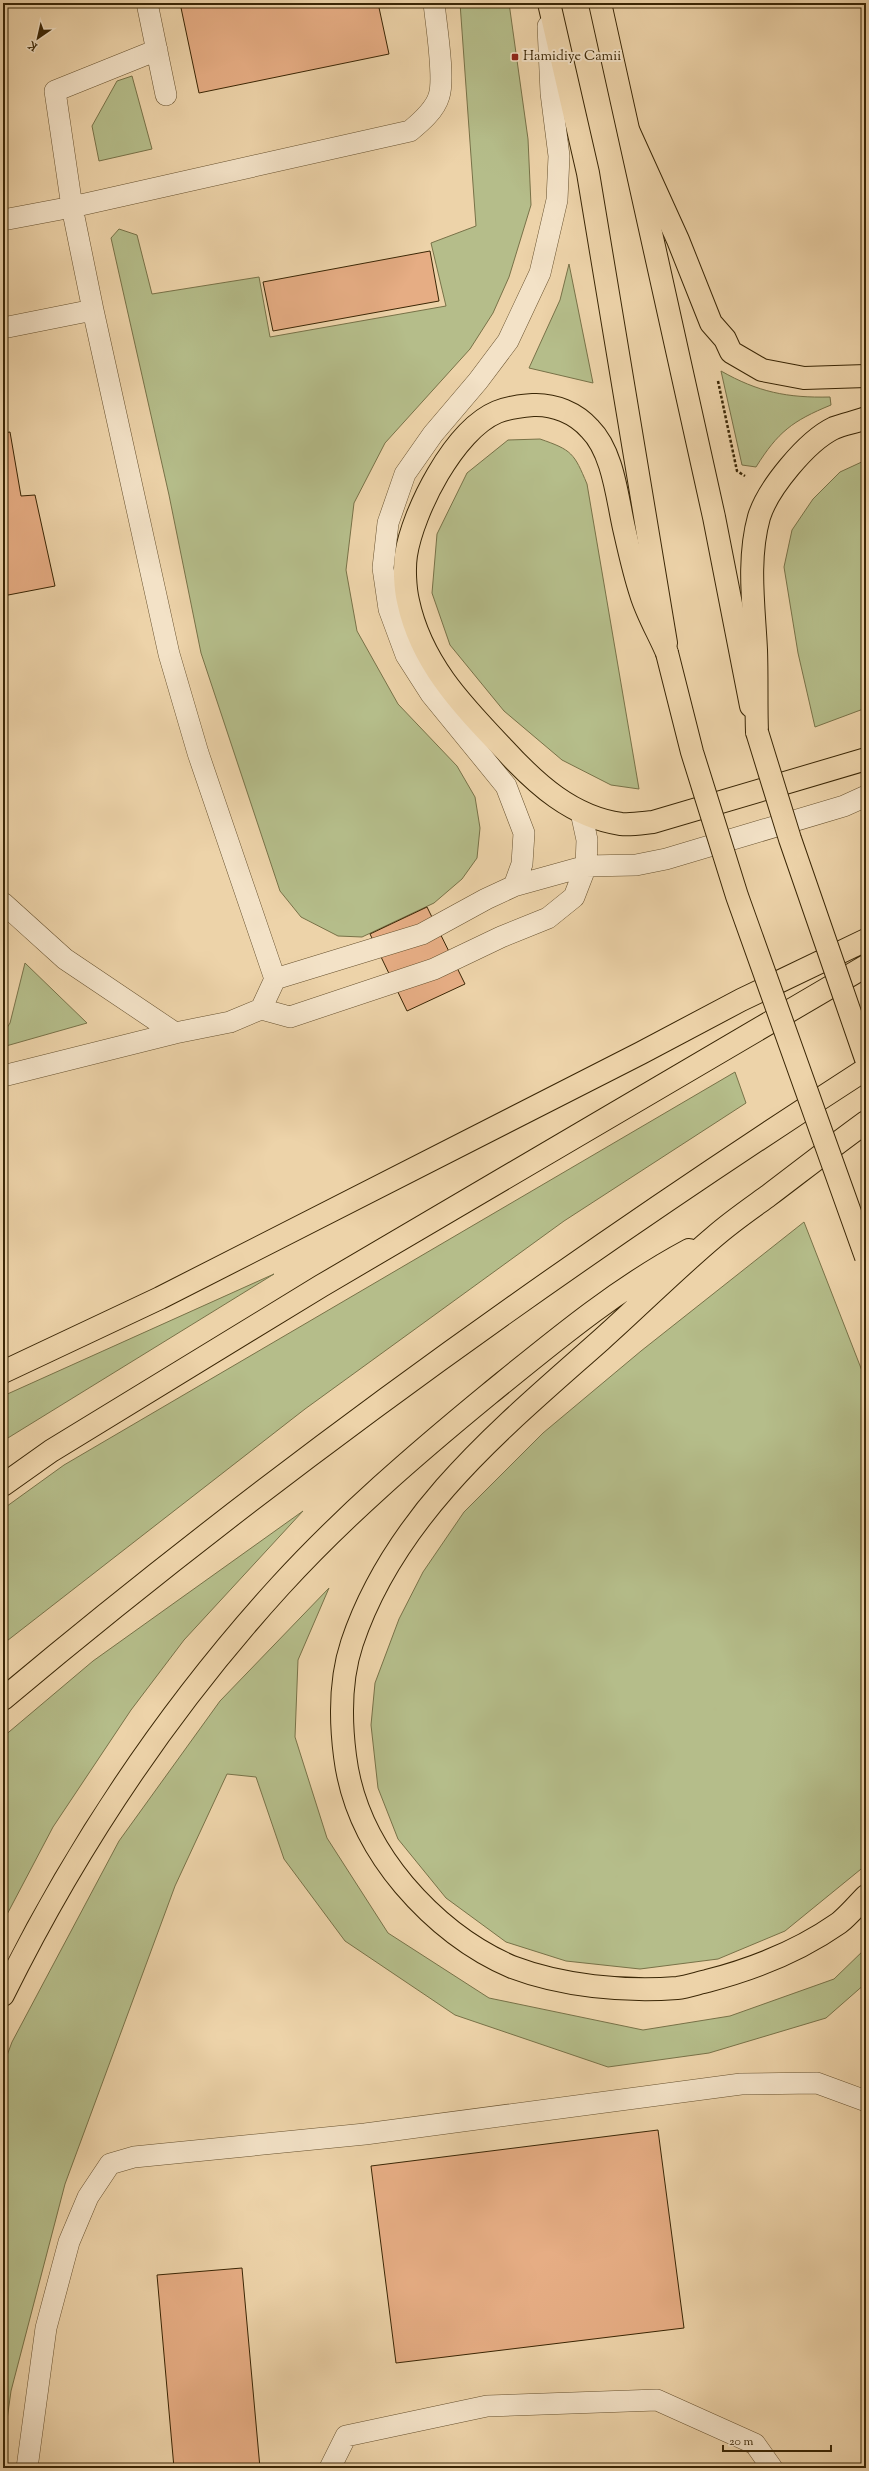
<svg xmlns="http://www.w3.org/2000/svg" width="869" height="2471" font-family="'Sorts Mill Goudy',serif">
<rect width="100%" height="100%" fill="#edd3a9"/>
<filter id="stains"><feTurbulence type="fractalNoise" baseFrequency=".005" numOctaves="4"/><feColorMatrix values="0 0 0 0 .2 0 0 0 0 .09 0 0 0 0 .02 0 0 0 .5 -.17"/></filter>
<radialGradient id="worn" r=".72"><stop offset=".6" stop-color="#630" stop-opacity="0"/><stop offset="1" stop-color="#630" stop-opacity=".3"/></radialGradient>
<path fill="#b5bd8a" stroke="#787248" d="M460,3H509L528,139L531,205L509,277L493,313L470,349L385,443L354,503L346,570L357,631L398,704L457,766L475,797L480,828L477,858L462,879L434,903L362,937L338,936L301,917L280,891L201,653L169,495L111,238L119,229L137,235L152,294L259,277L270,337L446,306L431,243L476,226Z
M132,76L152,149L99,161L92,126L117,81Z
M569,264L593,383L529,368L560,300Z
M721,371C758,392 787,398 830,397L831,405C792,421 778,432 756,467L742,465Z
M540,439C572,450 574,453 587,484L639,789L611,785L562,760L504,711L450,645L432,593L437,534L467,473L508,440Z
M866,460V708L815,727L798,653L784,567L792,530L813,499L840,472Z
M25,963L87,1023L6,1046L3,1045V1034L10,1023Z
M735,1072L746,1103L564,1221L305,1409L3,1644V1509L64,1465Z
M804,1222L866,1381V1865L785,1931L718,1959L640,1969L566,1961L506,1942L446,1898L398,1839L378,1788L371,1725L375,1683L399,1619L423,1572L464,1512L543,1433L641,1351Z
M274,1274L3,1441V1396Z
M303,1511L184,1640L131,1710L53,1827L3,1922V1737L93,1661Z
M329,1588L298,1660L295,1737L327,1838L388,1933L489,1998L643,2030L730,2016L834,1979L866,1948V1983L826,2018L709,2053L608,2067L455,2015L345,1941L284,1859L256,1777L227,1774L175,1886L65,2184L11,2391L3,2449V2066L12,2042L119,1841L220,1701Z"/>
<path fill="#e6ad84" stroke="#3a2605" d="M180,3H378L389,54L199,93Z
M430,251L439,301L273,331L263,282Z
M10,432L21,496L35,495L55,586L3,596V433Z
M427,907L465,984L407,1011L370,934Z
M658,2130L684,2328L396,2363L371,2166Z
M242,2268L260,2468H174L157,2275Z"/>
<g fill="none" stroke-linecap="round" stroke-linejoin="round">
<defs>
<path id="lane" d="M147,3L166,95
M157,50L55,91L72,207L93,310L169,654L198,753L275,979L261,1009L290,1017L434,969L501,937L548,918L574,897L586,866L587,840L581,812
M3,220L72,207L410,131C421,122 435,110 439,96C445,78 436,24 434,3
M3,328L93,310
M514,886L522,864L524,833L506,786L431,694L406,655L389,609L383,568L388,523L405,474L433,434L478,381L508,341L540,273L557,200L559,156L551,93L548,26
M3,903L65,959L175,1033
M275,979L422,934L486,899L514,886L586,866L636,865L666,859L844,806L866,796
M3,1076L175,1033L230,1022L261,1009
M27,2468L46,2328L69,2242L88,2197L110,2164L134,2157L365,2134L741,2084L817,2083L866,2101
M330,2468L346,2436L487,2406L657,2400L755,2444L772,2468"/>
<path id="primary" d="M549,3L588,173L666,643
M600,3L714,517L751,706"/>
<path id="highway" d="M629,132L678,240L711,323L725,339L731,352L762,370L804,378L866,376
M667,653C659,634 647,614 641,594C634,573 629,550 624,528C617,497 613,452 590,429C576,413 554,404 533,405C521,406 509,407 497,412C454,430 413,511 406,555C404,568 405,588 408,601C421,663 462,705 504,749C536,784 572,817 621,824C631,825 643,823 653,822L866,759
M757,732C756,705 757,678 756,650C754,607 747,560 759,517C768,488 807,441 834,428C844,424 856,422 866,418
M866,1122C833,1146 801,1171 768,1196C750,1209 731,1222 714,1237C675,1270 639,1306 601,1340C503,1427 395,1514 352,1643C340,1679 340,1717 345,1756C351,1805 372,1847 404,1885C433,1919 470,1949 512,1967C562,1986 624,1992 677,1988C687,1987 698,1983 707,1981C754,1969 799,1951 839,1923C849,1915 857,1905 866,1896
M3,1372L160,1298L641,1053L741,1000L866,940
M3,1485L51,1451L321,1286L866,966
M3,1699C276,1470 567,1262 866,1069
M3,1995C76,1847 169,1708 280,1586C344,1516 416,1454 489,1394C553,1342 616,1289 689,1250"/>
</defs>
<use href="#lane" stroke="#67512e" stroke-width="22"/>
<use href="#primary" stroke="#3a2605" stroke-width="24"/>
<use href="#highway" stroke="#3a2605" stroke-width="24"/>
<path stroke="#3a2605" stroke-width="2.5" stroke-dasharray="3 2" stroke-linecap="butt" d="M718,381L737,471L745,476"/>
<use href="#lane" stroke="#f3e2c7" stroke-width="21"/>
<use href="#primary" stroke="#edd3a9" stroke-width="22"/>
<use href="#highway" stroke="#edd3a9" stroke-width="22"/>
<defs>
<path id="primary-bridge" d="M667,653L692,752L737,896L866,1257
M757,732L790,839L866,1059"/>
</defs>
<use href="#primary-bridge" stroke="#3a2605" stroke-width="24" stroke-linecap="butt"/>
<use href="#primary-bridge" stroke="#edd3a9" stroke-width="22"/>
</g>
<rect fill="#8f2418" stroke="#f3e2c7" stroke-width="1.5" x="511" y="53" width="8" height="8" rx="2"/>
<g text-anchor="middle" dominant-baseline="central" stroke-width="4" stroke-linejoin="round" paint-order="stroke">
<g font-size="14" fill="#3a2605" stroke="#f3e2c7" text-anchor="start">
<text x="523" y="57">Hamidiye Camii</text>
</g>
</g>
<rect width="869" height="2471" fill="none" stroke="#edd3a9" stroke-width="16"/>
<rect x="4" y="4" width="861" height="2463" fill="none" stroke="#3a2605" stroke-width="2"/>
<rect x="8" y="8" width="853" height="2455" fill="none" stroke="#3a2605"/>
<g transform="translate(38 38) rotate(214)" stroke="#f3e2c7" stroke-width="3" paint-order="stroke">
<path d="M0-3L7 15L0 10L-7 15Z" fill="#3a2605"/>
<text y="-6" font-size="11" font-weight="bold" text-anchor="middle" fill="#3a2605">K</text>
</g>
<path d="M723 2445v6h108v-6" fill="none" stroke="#3a2605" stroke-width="2"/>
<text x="729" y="2445" font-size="12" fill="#3a2605" stroke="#f3e2c7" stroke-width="3" paint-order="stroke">20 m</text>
<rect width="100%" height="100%" filter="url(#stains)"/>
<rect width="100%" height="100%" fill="url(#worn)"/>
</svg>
